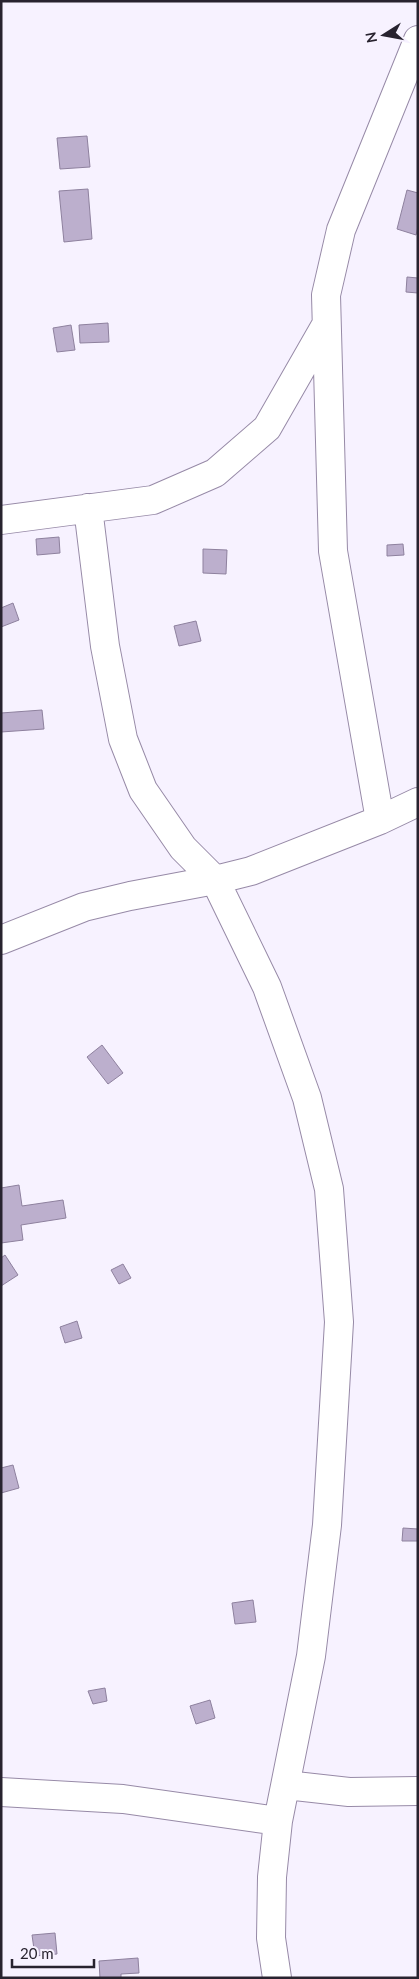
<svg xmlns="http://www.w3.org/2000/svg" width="419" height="1979" font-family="Lato,sans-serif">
<rect width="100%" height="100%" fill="#f7f2ff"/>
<path fill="#bcafcd" stroke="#8e819e" d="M87,136L90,167L60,169L57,138Z
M88,189L92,239L64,242L59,191Z
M407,190L418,193V227L416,235L397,229Z
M407,277L418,278V293L406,292Z
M108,323L109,342L80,343L79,325Z
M71,325L75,350L57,352L53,328Z
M59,537L60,553L37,555L36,539Z
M403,544L404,555L387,556V545Z
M203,549L227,550L226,574L203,573Z
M13,603L19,620L1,627V608Z
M196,621L201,641L179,646L174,626Z
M42,710L44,729L1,732V713Z
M102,1045L123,1073L108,1084L87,1057Z
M19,1185L22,1206L63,1200L66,1218L21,1225L23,1240L1,1243V1188Z
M5,1255L18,1275L1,1286V1258Z
M123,1264L131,1278L119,1284L111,1270Z
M77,1321L82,1338L65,1343L60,1327Z
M13,1465L19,1488L1,1493V1468Z
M403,1528L418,1529V1541H402Z
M253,1600L256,1622L235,1624L232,1603Z
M105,1688L107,1701L93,1704L88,1691Z
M210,1700L215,1718L196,1724L190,1706Z
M55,1933L57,1954L35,1956L32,1935Z
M138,1958L139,1973L121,1974V1978H100L99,1961Z"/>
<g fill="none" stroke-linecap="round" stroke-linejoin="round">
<defs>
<path id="minor" d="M88,508L105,646L123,739L143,790L183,848L215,880L267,987L307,1098L329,1189L339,1322L327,1525L311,1656L278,1821L272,1877L271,1938L277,1978
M1,520L153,500L215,473L267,428L326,325
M380,820L333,551L326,295L341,230L418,40
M1,940L84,907L130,896L215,880L251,871L380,820L418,802
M286,1785L349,1792L418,1791
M1,1792L123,1799L278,1821"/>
</defs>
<use href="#minor" stroke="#978aa7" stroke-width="30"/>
<use href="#minor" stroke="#fff" stroke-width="28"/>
</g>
<rect width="419" height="1979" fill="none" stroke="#28232f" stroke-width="5"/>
<g transform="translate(384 35) rotate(259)" stroke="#f7f2ff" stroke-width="4" paint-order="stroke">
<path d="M0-4L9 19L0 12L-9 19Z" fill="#28232f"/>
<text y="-8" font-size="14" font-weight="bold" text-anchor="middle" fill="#28232f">N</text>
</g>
<path d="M12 1959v8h82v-8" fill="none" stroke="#28232f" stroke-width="2.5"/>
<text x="20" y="1959" font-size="15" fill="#28232f" stroke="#f7f2ff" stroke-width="4" paint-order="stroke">20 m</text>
</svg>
